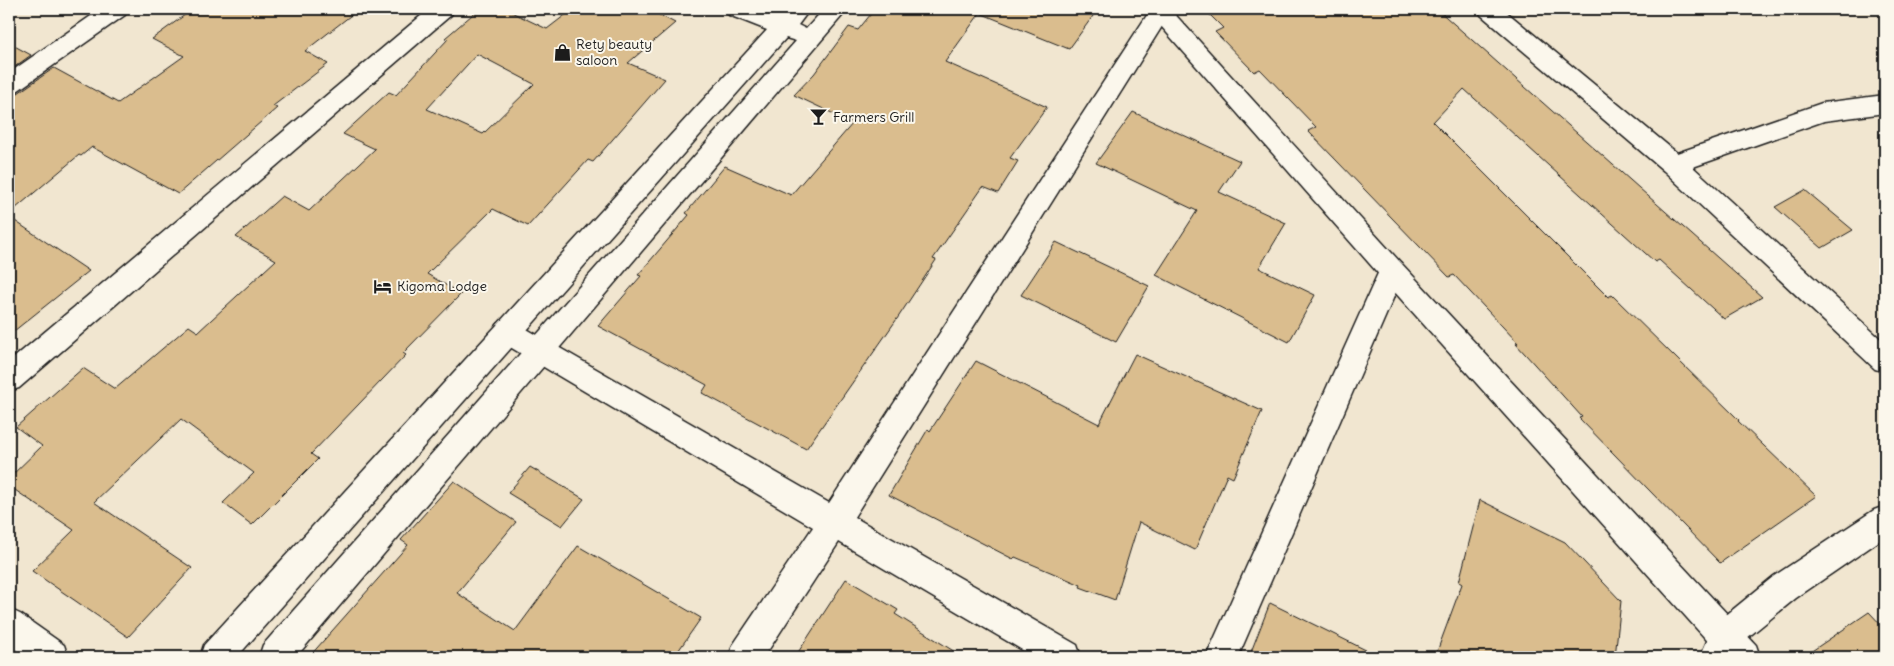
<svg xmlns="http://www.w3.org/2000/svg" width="1894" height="666" font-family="Delius,sans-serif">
<rect width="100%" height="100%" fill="#f1e6d0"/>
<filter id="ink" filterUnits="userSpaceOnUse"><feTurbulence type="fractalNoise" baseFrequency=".02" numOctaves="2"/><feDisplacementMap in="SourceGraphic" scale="10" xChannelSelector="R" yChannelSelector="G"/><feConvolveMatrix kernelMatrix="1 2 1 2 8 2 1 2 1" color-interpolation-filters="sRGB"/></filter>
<g filter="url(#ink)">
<path fill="#dabd8e" stroke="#1c1c1c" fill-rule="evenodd" d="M193,9H359L305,51L328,64L273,106L277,108L178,194L92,147L81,156L79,155L9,214V96L18,93L54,68L118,103L184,56L152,39Z
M479,9H505L547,29L573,9H648L675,23L628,63L665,79L593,162L588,160L528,226L493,209L427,274L461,294L403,353L406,355L311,454L318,459L252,525L223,503L254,473L181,419L94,502L192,568L128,637L32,571L74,530L9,486V478L42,446L16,427L83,368L115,389L189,326L198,332L276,260L236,237L282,196L309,211L375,149L343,134L389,92L396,95L448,39L445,38ZM477,54L534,84L483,134L427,109Z
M875,9H1098L1069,49L980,13L945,62L1047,107L1010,158L1018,161L998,193L983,187L933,259L936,260L899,316L806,449L702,393L707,385L598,326L641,276L638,275L689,215L686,213L725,166L791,195L853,123L794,95L814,74L849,27L858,30Z
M1204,9H1437L1762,297L1724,319L1659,260L1655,262L1464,89L1433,122L1608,297L1612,295L1739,420L1738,421L1816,496L1720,563L1579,418L1582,417L1516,344L1518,343L1454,275L1449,277L1308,131L1316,127L1260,69L1254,72L1215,32L1223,28Z
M9,43L31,55L9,71Z
M1133,112L1240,161L1219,192L1286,223L1259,268L1315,295L1289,342L1156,275L1197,211L1096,163Z
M1805,190L1853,230L1822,248L1775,207Z
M9,217L89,271L9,335Z
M1056,242L1149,286L1116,342L1021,295Z
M1135,354L1262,411L1233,478L1227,475L1195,550L1139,522L1115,600L1080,587L1081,585L1015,557L1013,559L889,495L928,429L930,431L976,361L1099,424Z
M530,467L584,499L562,526L508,493Z
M454,481L516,522L457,593L515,631L578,546L701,618L674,657H309L408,545L401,540Z
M1480,500L1565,542L1621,601L1615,657H1435L1462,584L1459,582Z
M846,579L898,610L895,614L963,657H795Z
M1270,603L1380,657H1249Z
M1869,612L1885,629V657H1803Z"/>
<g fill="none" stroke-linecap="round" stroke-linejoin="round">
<defs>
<path id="minor" d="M101,9H128L125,15L17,91L9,94V73Z
M429,9H454L451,15L19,388L9,391V362Z
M1151,9H1169L1171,12L854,517L1077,645L1081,657H1034L839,542L764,657H729L733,645L813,527L498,340L494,332L498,324L508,320L518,324L829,503Z
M1478,9H1503L1677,153L1822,103L1885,95V113L1824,121L1693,167L1885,343V372L1875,369L1664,171L1481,15Z
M1392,260L1401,263L1405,271L1238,657H1206L1379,271L1383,263Z
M1885,506V537L1796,598L1736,647L1732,657H1700L1714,625L1774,576L1874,510Z
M9,609L20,614L64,645L68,657H26L9,645Z"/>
<path id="tertiary" d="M726,9H758L779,17L786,9H810L798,25L806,29L824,9H848L296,657H259L263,645L796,41L786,38L237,657H200L204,645L767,30L729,15Z
M1146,9H1170L1401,263L1756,645L1760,657H1722L1383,279Z"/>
</defs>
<use href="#minor" stroke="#1c1c1c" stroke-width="3"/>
<use href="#tertiary" stroke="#1c1c1c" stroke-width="3"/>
<use href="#minor" fill="#fbf7ec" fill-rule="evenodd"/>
<use href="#tertiary" fill="#fbf7ec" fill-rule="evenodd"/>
</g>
</g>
<defs>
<symbol id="shop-bare" viewBox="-9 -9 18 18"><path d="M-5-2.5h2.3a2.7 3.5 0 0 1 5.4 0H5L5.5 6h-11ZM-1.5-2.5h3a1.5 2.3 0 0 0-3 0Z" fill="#1c1c1c" stroke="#fbf7ec" stroke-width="2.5" paint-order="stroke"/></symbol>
<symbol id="bar-bare" viewBox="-9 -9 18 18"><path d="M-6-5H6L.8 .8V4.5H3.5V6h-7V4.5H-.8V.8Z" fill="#1c1c1c" stroke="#fbf7ec" stroke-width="2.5" paint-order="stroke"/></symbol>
<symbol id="hotel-bare" viewBox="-9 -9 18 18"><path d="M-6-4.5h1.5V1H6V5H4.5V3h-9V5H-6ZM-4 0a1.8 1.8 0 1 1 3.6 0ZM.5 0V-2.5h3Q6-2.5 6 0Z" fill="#1c1c1c" stroke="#fbf7ec" stroke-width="2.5" paint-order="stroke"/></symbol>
</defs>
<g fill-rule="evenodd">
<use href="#shop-bare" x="550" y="40" width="25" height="25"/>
<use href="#bar-bare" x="806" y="104" width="25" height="25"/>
<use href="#hotel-bare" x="370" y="274" width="25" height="25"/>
</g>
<g text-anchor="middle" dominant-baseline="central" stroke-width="4" stroke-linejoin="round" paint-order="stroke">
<g font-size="14" fill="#1c1c1c" stroke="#fbf7ec" text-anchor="start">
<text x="576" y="44">Rety beauty<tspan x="576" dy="16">saloon</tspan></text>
<text x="833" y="117">Farmers Grill</text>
<text x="397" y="286">Kigoma Lodge</text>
</g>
</g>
<rect width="1894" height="666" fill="none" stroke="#fbf7ec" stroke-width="30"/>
<rect x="15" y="15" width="1864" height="636" fill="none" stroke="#1c1c1c" stroke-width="2" filter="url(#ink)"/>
</svg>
